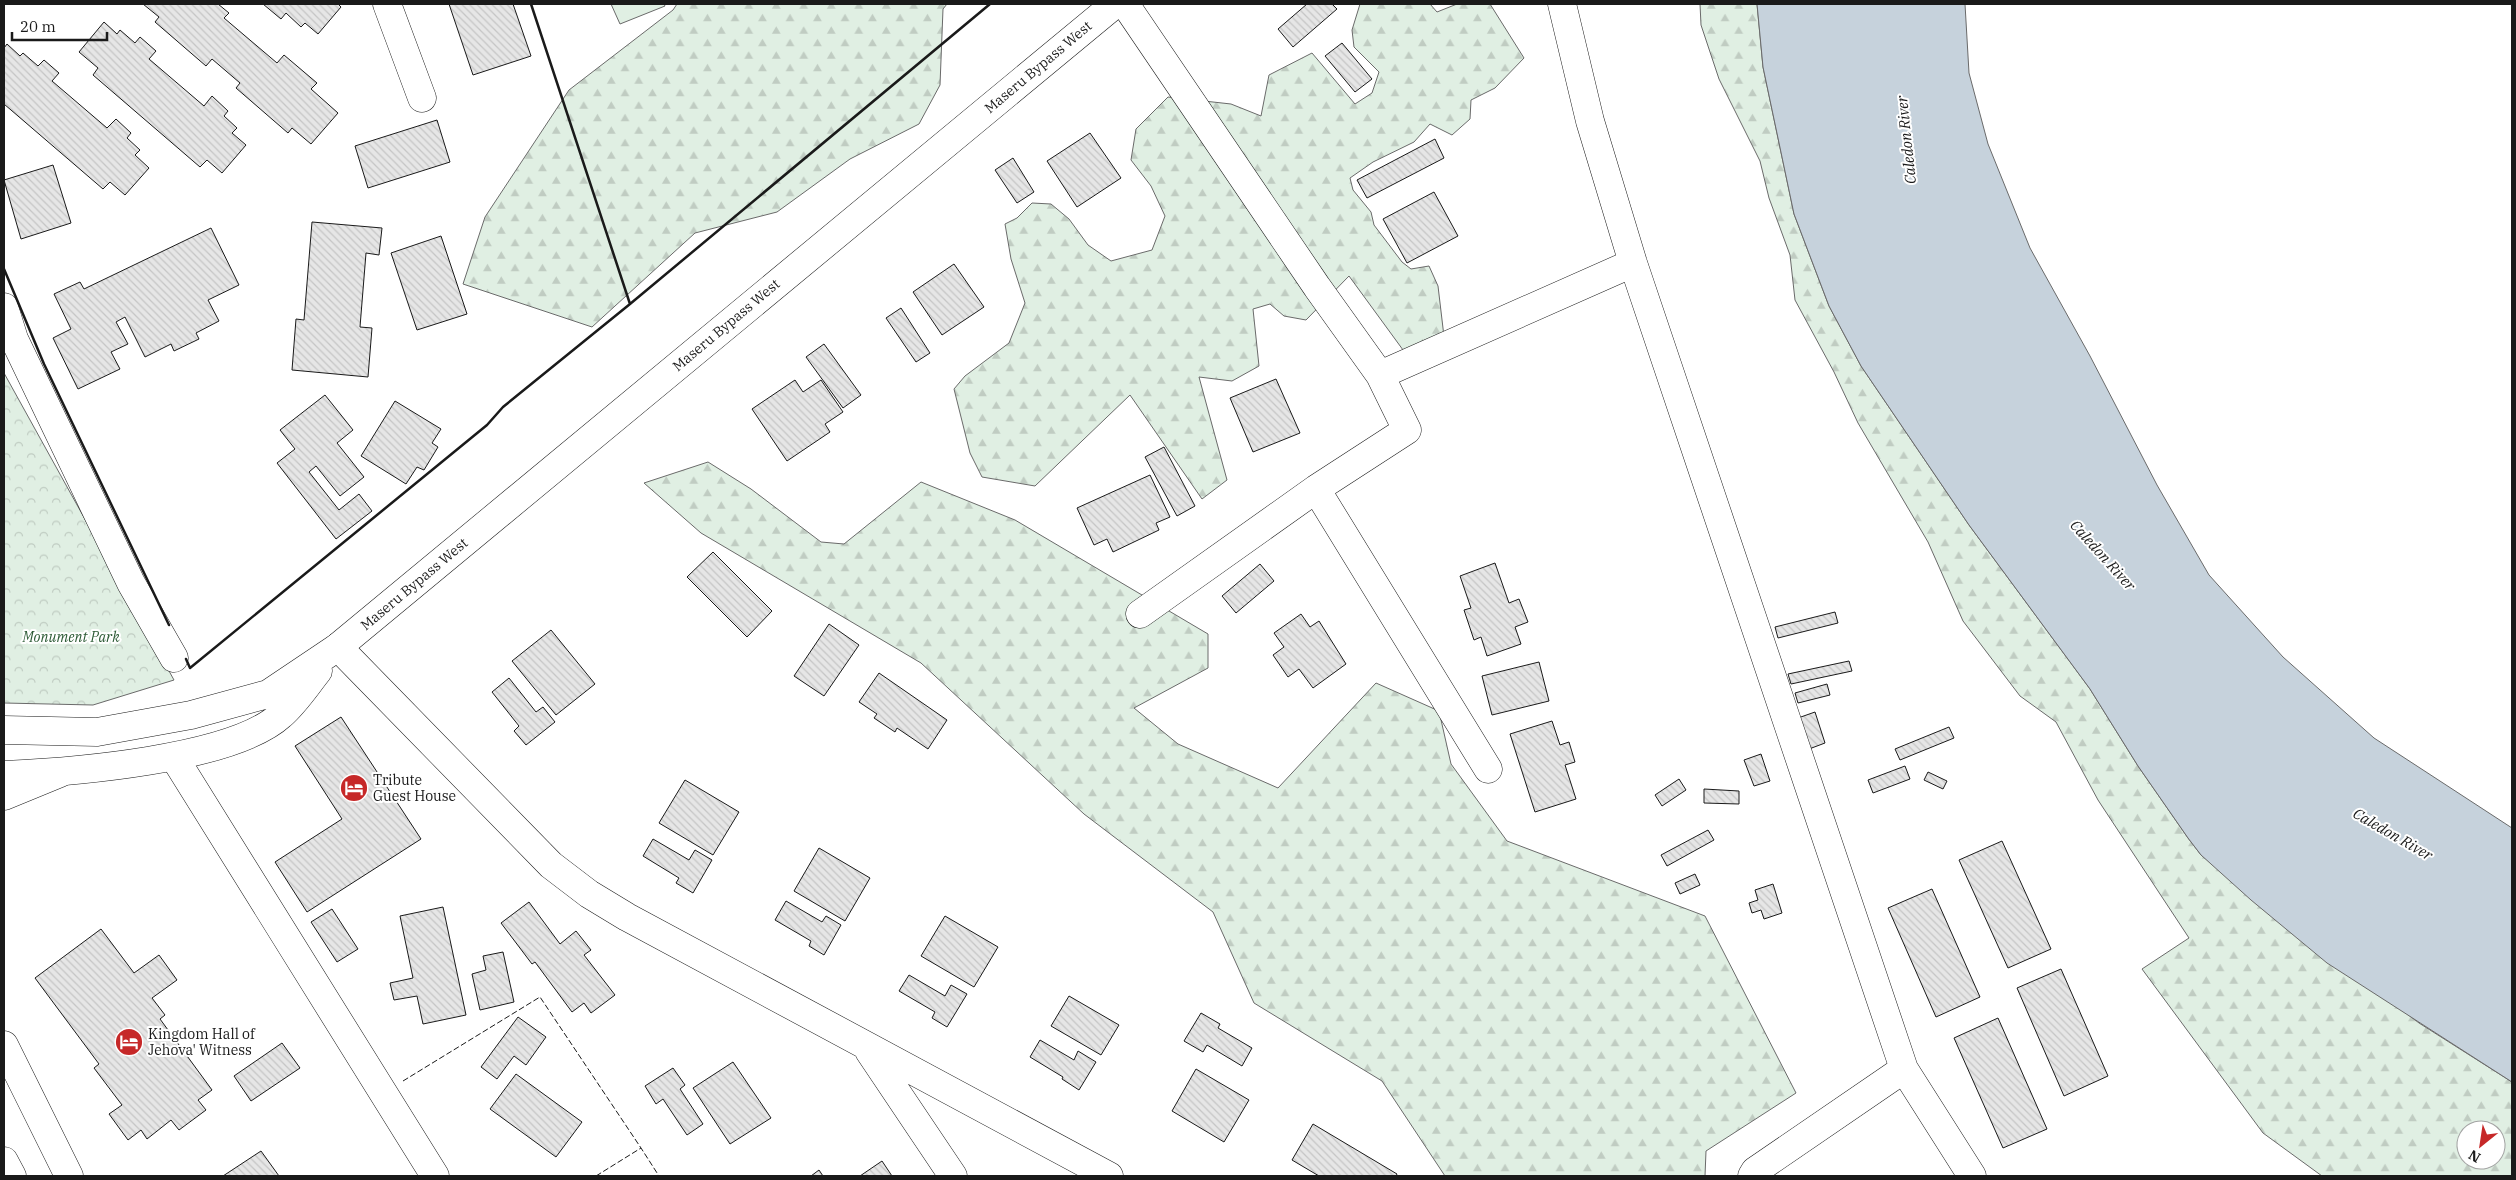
<svg xmlns="http://www.w3.org/2000/svg" width="2516" height="1180" font-family="'IBM Plex Serif',serif">
<defs>
<pattern id="forest-firs" width="22" height="20" patternUnits="userSpaceOnUse" patternTransform="scale(1.25)"><rect width="22" height="20" fill="#e0efe3"/><path d="M5 1l3.5 6h-7zM16 11l3.5 6h-7z" fill="#c0ccc2"/></pattern>
<pattern id="park-crowns" width="20" height="18" patternUnits="userSpaceOnUse" patternTransform="scale(1.25)"><rect width="20" height="18" fill="#e0efe3"/><path d="M2 6a3 3 0 1 1 6 0M12 15a3 3 0 1 1 6 0" fill="none" stroke="#c0ccc2"/></pattern>
<pattern id="building-back-hatch" width="6" height="6" patternUnits="userSpaceOnUse" patternTransform="scale(1.25)"><rect width="6" height="6" fill="#e6e6e6"/><path d="M-1 5l2 2M0 0l6 6M5-1l2 2" fill="none" stroke="#c5c5c5"/></pattern>
</defs>
<rect width="100%" height="100%" fill="#fff"/>
<path fill="#e0efe3" stroke="#6a6a6a" d="M611,4H664L665,6L620,24Z"/>
<path fill="url(#forest-firs)" stroke="#6a6a6a" fill-rule="evenodd" d="M677,4H947L943,9L940,85L919,124L850,159L777,212L695,233L592,327L463,284L485,217L569,90L673,10Z
M1360,4H1430L1437,12L1457,4H1490L1524,58L1495,88L1471,100L1470,119L1452,135L1430,124L1414,142L1373,162L1350,178L1353,190L1371,212L1374,225L1402,262L1411,269L1429,266L1438,286L1445,345L1414,365L1349,276L1306,320L1284,316L1270,304L1253,309L1259,366L1232,381L1199,377L1227,480L1202,499L1130,395L1035,486L982,477L970,453L954,389L965,376L1009,343L1025,303L1011,259L1005,224L1017,218L1032,203L1051,204L1069,219L1088,245L1111,261L1152,250L1165,216L1151,186L1131,160L1136,129L1168,97L1231,104L1261,116L1269,75L1312,53L1355,104L1372,93L1379,72L1354,47L1352,30Z
M1700,4H1757L1763,67L1794,214L1829,306L1861,366L1969,525L2090,689L2138,766L2188,838L2201,855L2216,867L2419,1023L2512,1082V1176H2322L2263,1133L2142,969L2189,938L2098,800L2056,722L2020,696L1963,621L1928,542L1858,423L1834,372L1795,300L1790,255L1769,198L1760,161L1719,79L1701,25ZM2466,1130H2496V1160H2466Z
M708,462L751,489L821,542L844,544L921,482L1015,520L1208,634V668L1134,708L1178,744L1278,788L1376,683L1439,711L1451,764L1507,841L1705,916L1796,1093L1706,1151L1705,1176H1445L1382,1081L1254,1003L1213,912L1084,814L921,663L701,533L644,483Z"/>
<path fill="url(#park-crowns)" stroke="#6a6a6a" d="M4,373L174,680L93,705L4,703Z"/>
<path fill="#c6d2dc" stroke="#6a6a6a" d="M1757,4H1965L1969,73L1988,144L2030,248L2090,356L2157,485L2209,575L2283,657L2374,738L2512,828V1082L2327,963L2251,900L2201,855L2188,838L2138,766L2090,689L1969,525L1861,366L1829,306L1794,214L1763,67Z"/>
<path fill="url(#building-back-hatch)" stroke="#1a1a1a" d="M143,4H218L229,13L224,18L277,63L284,55L317,83L311,89L338,113L311,144L292,128L288,133L236,88L240,83L212,59L206,66L155,22L159,17Z
M263,4H338L341,7L318,34L305,23L301,27L286,13L281,19Z
M449,4H513L531,56L473,75Z
M1307,4H1332L1337,9L1293,47L1278,29Z
M104,22L117,34L120,30L135,43L140,37L156,51L149,59L204,106L212,96L228,111L224,116L237,128L232,133L246,145L222,173L207,160L200,167L93,75L98,68L79,52Z
M1342,43L1372,79L1355,92L1325,56Z
M7,44L20,56L23,53L38,66L44,60L59,73L52,81L107,128L116,119L131,133L127,138L140,150L135,155L149,168L125,195L110,182L103,189L4,104V48Z
M437,120L450,162L368,188L355,146Z
M1090,133L1121,178L1077,207L1047,161Z
M1435,139L1444,158L1367,198L1357,180Z
M1013,158L1034,192L1017,203L995,170Z
M53,165L71,223L21,239L4,180Z
M1434,192L1458,236L1407,263L1383,219Z
M312,222L382,228L379,255L366,253L360,327L372,328L368,377L292,370L296,319L304,320Z
M211,228L239,285L208,300L219,321L196,333L199,339L174,351L171,344L145,357L125,317L116,322L128,344L111,352L120,369L78,389L53,338L71,329L54,294L80,282L84,289Z
M441,236L467,314L417,330L391,253Z
M954,264L984,307L942,335L913,292Z
M901,308L930,353L916,362L886,318Z
M824,344L861,395L843,408L806,357Z
M1276,379L1300,433L1253,452L1230,398Z
M795,380L803,392L821,380L843,412L825,424L830,432L787,461L752,409Z
M325,395L353,430L337,443L364,477L340,496L316,466L309,472L339,510L359,494L372,511L336,539L277,463L295,449L280,430Z
M395,401L441,429L432,443L438,447L424,470L417,467L406,484L361,456Z
M1164,447L1195,506L1177,516L1145,457Z
M1150,475L1170,517L1156,523L1159,530L1113,552L1107,539L1094,545L1077,508Z
M713,552L772,611L747,637L687,577Z
M1495,563L1509,603L1519,599L1528,622L1515,627L1521,644L1487,656L1481,637L1474,640L1464,610L1471,608L1460,576Z
M1260,564L1274,581L1236,613L1222,596Z
M1835,612L1838,623L1778,638L1775,627Z
M1301,614L1310,627L1319,621L1346,664L1313,688L1299,669L1288,677L1273,655L1284,647L1274,633Z
M829,624L859,645L824,696L794,676Z
M551,630L595,684L556,715L512,661Z
M1849,661L1852,671L1791,684L1788,674Z
M1539,662L1549,701L1492,715L1482,676Z
M879,673L947,720L928,749L897,728L895,732L874,718L877,714L859,702Z
M509,678L536,712L543,707L555,722L526,745L514,731L519,726L492,692Z
M1827,684L1830,695L1798,703L1795,693Z
M1815,712L1825,743L1809,749L1798,718Z
M341,717L421,839L307,912L275,862L342,819L295,746Z
M1552,721L1560,745L1569,742L1575,762L1565,765L1576,799L1535,812L1510,734Z
M1949,727L1954,738L1900,760L1895,749Z
M1761,754L1770,781L1754,786L1744,760Z
M1905,766L1910,779L1873,793L1868,780Z
M1928,772L1947,781L1943,789L1924,780Z
M1679,779L1686,790L1662,806L1655,795Z
M685,780L739,812L713,855L659,823Z
M1704,789L1739,791V804L1704,803Z
M1708,830L1714,840L1667,866L1661,855Z
M653,839L689,860L695,850L712,860L693,893L676,883L679,878L643,856Z
M2002,841L2051,949L2008,968L1959,860Z
M819,848L870,878L845,921L794,891Z
M1695,874L1700,885L1680,894L1675,883Z
M1773,884L1782,913L1764,919L1761,910L1752,913L1749,903L1758,900L1755,890Z
M1932,889L1980,997L1936,1017L1888,908Z
M786,901L822,922L826,916L841,925L824,955L809,946L811,941L775,920Z
M529,902L560,944L576,931L591,950L584,955L615,995L591,1013L584,1003L572,1012L535,962L532,964L501,923Z
M443,907L466,1015L423,1024L417,996L394,1000L390,983L413,978L400,916Z
M332,909L358,949L337,962L311,922Z
M945,916L998,947L974,987L921,956Z
M101,929L134,973L159,955L177,980L152,998L165,1015L160,1019L212,1090L198,1100L206,1110L179,1130L171,1120L147,1139L141,1130L128,1140L109,1114L122,1105L94,1068L99,1064L35,978Z
M503,952L514,1002L480,1010L472,974L486,970L483,956Z
M2061,969L2108,1076L2064,1096L2017,988Z
M909,975L945,996L951,985L967,994L947,1027L932,1018L935,1012L899,991Z
M1069,996L1119,1025L1101,1055L1051,1026Z
M1201,1013L1220,1024L1218,1028L1252,1048L1242,1066L1207,1045L1203,1052L1184,1041Z
M518,1017L546,1037L526,1065L514,1056L497,1079L481,1067Z
M1998,1018L2047,1129L2003,1148L1954,1038Z
M1040,1040L1074,1060L1078,1051L1096,1062L1079,1090L1062,1079L1063,1077L1030,1057Z
M282,1043L300,1068L251,1101L234,1076Z
M733,1062L771,1118L730,1144L693,1088Z
M673,1068L685,1085L680,1089L703,1124L687,1135L663,1099L656,1104L645,1086Z
M1196,1069L1249,1100L1224,1142L1172,1111Z
M516,1074L582,1122L556,1157L490,1109Z
M1313,1124L1397,1174L1396,1176H1319L1292,1160Z
M261,1151L279,1176H223Z
M882,1161L892,1176H860Z
M819,1170L823,1176H811Z"/>
<g fill="none" stroke-linecap="round" stroke-linejoin="round">
<defs>
<path id="minor" d="M387,4L422,98
M1125,4L1317,287L1380,375
M1562,4L1590,121L1633,263L1904,1069L1972,1176
M4,307L14,339L131,583L174,658
M1316,489L1488,769
M1140,614L1316,489L1407,430L1380,375L1633,263
M338,647L551,865L589,894L627,917L1109,1176
M174,757L435,1176
M869,1051L953,1176
M1752,1176L1755,1171L1904,1069"/>
<path id="major" d="M4,730L97,732L191,715L268,694L338,647L1115,4
M4,775C70,772 232,760 281,715C295,703 306,686 318,671"/>
<path id="highway" d="M4,796L60,773
M4,1045L69,1176
M4,1161L12,1176"/>
</defs>
<use href="#minor" stroke="#1a1a1a" stroke-width="29"/>
<use href="#major" stroke="#1a1a1a" stroke-width="29"/>
<use href="#highway" stroke="#1a1a1a" stroke-width="29"/>
<use href="#minor" stroke="#fff" stroke-width="28"/>
<use href="#major" stroke="#fff" stroke-width="28"/>
<use href="#highway" stroke="#fff" stroke-width="28"/>
<path stroke="#1a1a1a" stroke-width="1" stroke-dasharray="6 2.5" stroke-linecap="butt" d="M403,1081L540,997L641,1148
M596,1176L641,1148L659,1176"/>
<path stroke="#1a1a1a" stroke-width="2.5" d="M4,269L44,364L169,625
M630,304L990,4
M186,659L190,668L487,425L503,407L630,304L531,4"/>
</g>
<defs>
<symbol id="hotel-disc" viewBox="-11 -11 22 22"><circle r="9.5" fill="#c62828" stroke="#fff"/><path d="M-6-4.5h1.5V1H6V5H4.5V3h-9V5H-6ZM-4 0a1.8 1.8 0 1 1 3.6 0ZM.5 0V-2.5h3Q6-2.5 6 0Z" fill="#fff"/></symbol>
</defs>
<g fill-rule="evenodd">
<use href="#hotel-disc" x="338" y="772" width="32" height="32"/>
<use href="#hotel-disc" x="113" y="1026" width="32" height="32"/>
</g>
<g text-anchor="middle" dominant-baseline="central" stroke-width="4" stroke-linejoin="round" paint-order="stroke">
<g font-size="14" fill="#1a1a1a" stroke="#fff">
<text transform="translate(1038 67) rotate(-40)">Maseru Bypass West</text>
<text transform="translate(726 325) rotate(-40)">Maseru Bypass West</text>
<text transform="translate(414 584) rotate(-40)">Maseru Bypass West</text>
</g>
<g font-size="14" font-style="italic" fill="#2b5a34" stroke="#fff">
<text x="71" y="637">Monument Park</text>
</g>
<g font-size="14" fill="#1a1a1a" stroke="#fff" text-anchor="start">
<text x="373" y="780">Tribute<tspan x="373" dy="16">Guest House</tspan></text>
<text x="148" y="1034">Kingdom Hall of<tspan x="148" dy="16">Jehova' Witness</tspan></text>
</g>
<g font-size="15" font-style="italic" fill="#1a1a1a" stroke="#fff">
<text transform="translate(1906 140) rotate(-96)">Caledon River</text>
<text transform="translate(2103 555) rotate(48)">Caledon River</text>
<text transform="translate(2393 834) rotate(30)">Caledon River</text>
</g>
</g>
<rect width="2516" height="1180" fill="none" stroke="#1a1a1a" stroke-width="10"/>
<g transform="translate(2481 1145) rotate(210)"><circle r="24" fill="#ffffff" stroke="#a3a3a3"/>
<path d="M0-4L9 19L0 12L-9 19Z" fill="#c62828"/>
<text y="-8" font-size="14" font-weight="bold" text-anchor="middle" fill="#1a1a1a">N</text>
</g>
<path d="M12 32v8h95v-8" fill="none" stroke="#1a1a1a" stroke-width="2.5"/>
<text x="20" y="32" font-size="15" fill="#1a1a1a" stroke="#ffffff" stroke-width="4" paint-order="stroke">20 m</text>
</svg>
